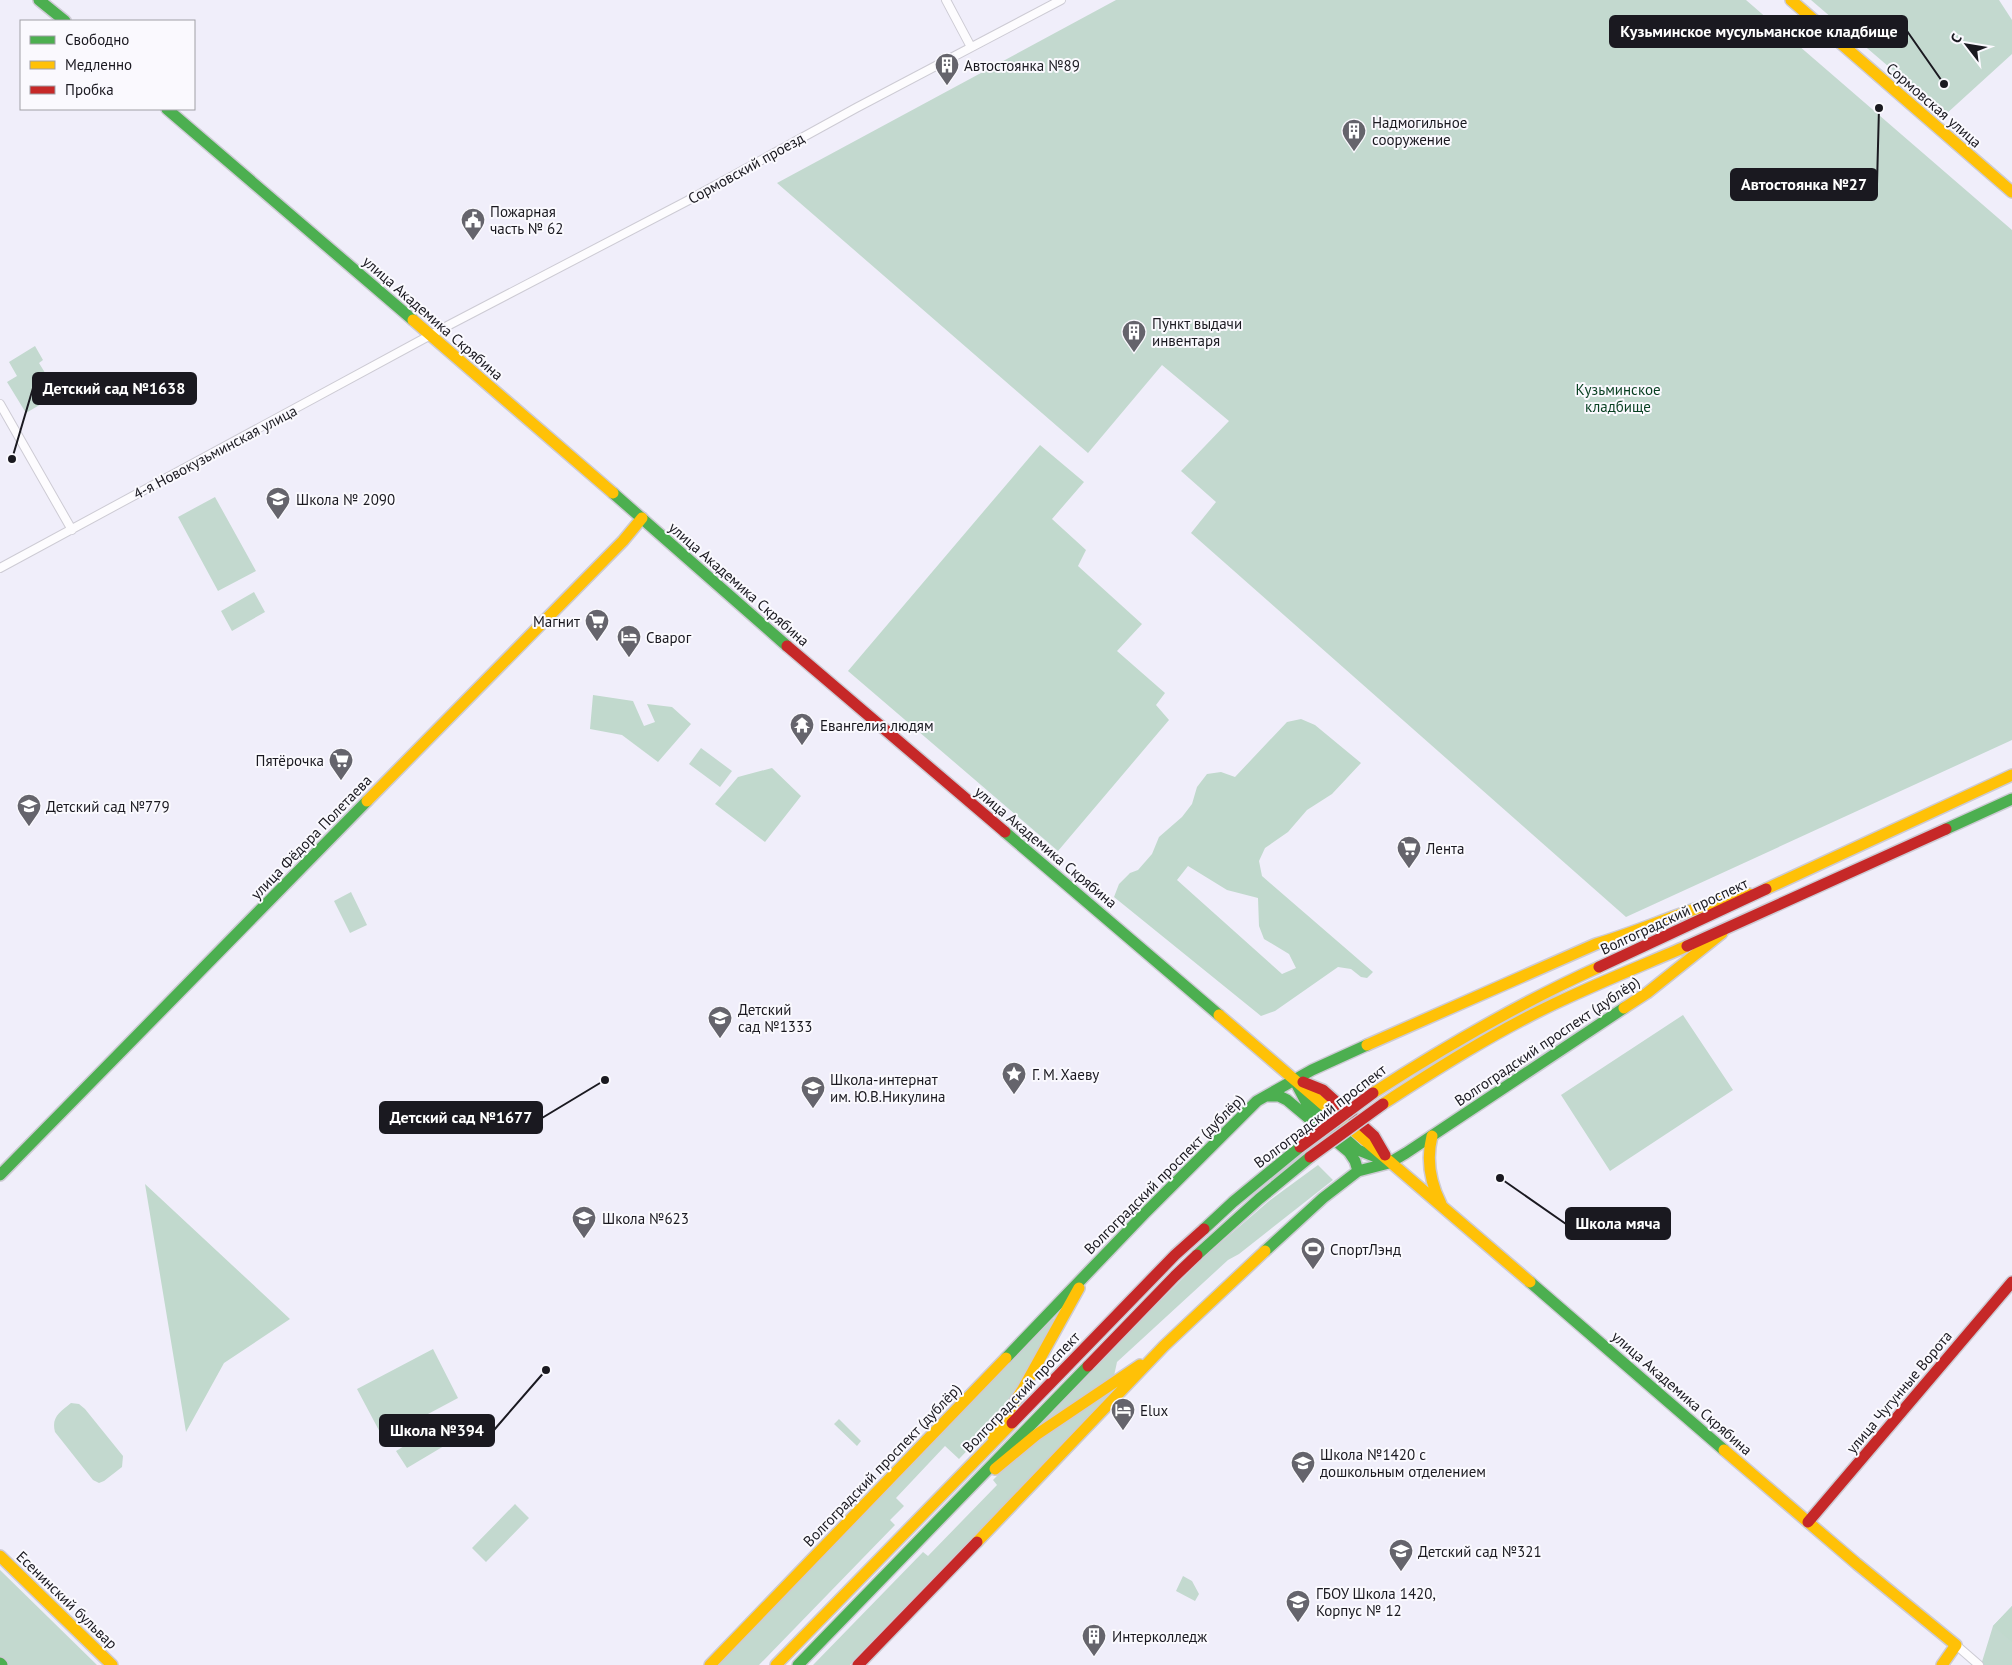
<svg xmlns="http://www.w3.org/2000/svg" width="2012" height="1665" font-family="'PT Sans',sans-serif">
<rect width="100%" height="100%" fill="#f0eefa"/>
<path fill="#c3d9cf" d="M1116,0H1746L2012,230V740L1626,917L1191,533L1216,502L1181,471L1229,421L1162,365L1088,453L777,183Z
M1811,0H1999L2012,20V54L1945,115Z
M35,346L43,360L39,363L58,394L26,413L7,382L17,376L9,362Z
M215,497L256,571L218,591L178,517Z
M254,592L265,612L232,631L221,611Z
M701,748L732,771L720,787L689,764Z
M351,892L367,925L350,933L334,901Z
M1683,1015L1733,1090L1610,1171L1561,1095Z
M1318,1165L1333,1180L1239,1254L1228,1260L1117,1362L1114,1376L1039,1426L1037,1424L1204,1257L1269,1201Z
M1051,1318L1057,1320L1005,1411L959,1459L945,1446L896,1498L904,1506L890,1520L895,1525L759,1665H714Z
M433,1349L458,1398L383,1438L357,1389Z
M1123,1383L850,1665H813L923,1552L928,1556L997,1485L993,1480L1027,1445Z
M71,1403L79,1404L85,1409L123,1456L122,1467L104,1481L99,1483L93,1480L55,1432C51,1417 60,1412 71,1403Z
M839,1419L861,1441L857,1446L834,1424Z
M434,1428L444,1446L407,1468L396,1451Z
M515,1504L529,1518L486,1562L472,1548Z
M0,1570L97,1665H9L0,1656Z
M1183,1576L1192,1581L1199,1594L1195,1601L1176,1591Z
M2012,1606V1665H1981L1993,1626Z"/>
<path fill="#c1d9cd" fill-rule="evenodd" d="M1040,445L1084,482L1052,519L1086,550L1078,566L1142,624L1117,651L1165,693L1156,705L1169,720L1058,851L848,671Z
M593,695L633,701L644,726L655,722L647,704L672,707L691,724L658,762L622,735L590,729Z
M1301,719L1315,725L1361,763L1332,794L1307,810L1288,832L1265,848L1259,861L1262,876L1373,972L1367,978L1361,977L1351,969L1338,967L1275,1011L1261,1016L1114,897L1119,884L1130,873L1138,870L1152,854L1159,837L1182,817L1192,804L1197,787L1207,774L1221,772L1235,777L1287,722ZM1188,866L1227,890L1258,898L1259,926L1264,939L1289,954L1296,968L1282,974L1177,880Z
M772,768L801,796L765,842L715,804L738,777Z
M145,1184L290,1319L224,1363L186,1432Z
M2012,1606V1642L1993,1626Z"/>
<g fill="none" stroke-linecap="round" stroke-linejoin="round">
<defs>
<path id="street" d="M946,0L971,47
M0,404L72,530
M0,568L451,324L687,201L856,108L1061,0
M1956,1645L1979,1665"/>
<path id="fast" d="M39,0L65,21
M167,109L413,320
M613,493L787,646
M1946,829L2012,799
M1005,832L1219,1015
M1297,1085L1307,1104L1358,1150L1381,1159
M1266,1096H1279L1287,1100L1349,1152L1355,1161L1358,1171
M0,1175L367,801
M1204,1229L1233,1202L1300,1147
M1265,1251L1323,1198L1358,1171L1389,1163L1406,1153L1624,1008
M1197,1255L1259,1199L1310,1157
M1530,1282L1724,1450
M1006,1358L1145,1213L1257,1101L1312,1070L1367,1045
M0,1663L2,1665
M798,1665L1088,1366"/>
<path id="slow" d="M1791,0L2012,192
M413,320L613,493
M367,801L623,541L642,518
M1766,889L2012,775
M1624,1008L1647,993L1722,933
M1219,1015L1530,1282
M1367,1045L1596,944C1647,929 1697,904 1749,894
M1373,1093C1446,1046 1520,1003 1599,967
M1383,1104C1438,1068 1495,1032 1554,1004C1598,983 1643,965 1687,946
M1432,1136C1426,1160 1430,1182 1441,1204
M993,1436L1023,1389L1079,1288
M1724,1450L1857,1564L1956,1645L1942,1665
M995,1469L1036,1435L1140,1365
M977,1542L1164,1346L1265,1251
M0,1556L112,1665
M710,1665L1006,1358
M776,1665L1012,1423"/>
<path id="jam" d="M787,646L1005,832
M1687,946L1946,829
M1599,967L1766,889
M1303,1082L1323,1090L1374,1136L1385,1155
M1088,1366L1175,1276L1197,1255
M1012,1423L1175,1255L1204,1229
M1808,1522L2012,1282
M858,1665L977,1542"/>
</defs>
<use href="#street" stroke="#cdcbd4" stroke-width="10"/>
<use href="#fast" stroke="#cdcbd4" stroke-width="14"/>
<use href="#slow" stroke="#cdcbd4" stroke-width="14"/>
<use href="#jam" stroke="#cdcbd4" stroke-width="14"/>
<use href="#street" stroke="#fdfcfe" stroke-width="8"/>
<use href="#fast" stroke="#4caf50" stroke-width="11"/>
<use href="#slow" stroke="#ffc107" stroke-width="11"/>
<use href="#jam" stroke="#c62828" stroke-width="11"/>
<defs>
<path id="jam-bridge" d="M1300,1147L1373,1093
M1310,1157L1383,1104"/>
</defs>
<use href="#jam-bridge" stroke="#cdcbd4" stroke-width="14" stroke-linecap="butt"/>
<use href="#jam-bridge" stroke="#c62828" stroke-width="11"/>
</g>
<defs>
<symbol id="building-pin" viewBox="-11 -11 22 30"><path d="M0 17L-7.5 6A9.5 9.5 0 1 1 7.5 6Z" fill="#65646c" stroke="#faf9fe"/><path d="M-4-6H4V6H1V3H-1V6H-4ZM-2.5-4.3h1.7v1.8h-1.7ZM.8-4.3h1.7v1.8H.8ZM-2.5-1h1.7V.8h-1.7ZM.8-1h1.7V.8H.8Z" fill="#fff"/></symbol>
<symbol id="civic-pin" viewBox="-11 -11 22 30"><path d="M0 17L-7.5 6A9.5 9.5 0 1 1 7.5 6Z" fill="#65646c" stroke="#faf9fe"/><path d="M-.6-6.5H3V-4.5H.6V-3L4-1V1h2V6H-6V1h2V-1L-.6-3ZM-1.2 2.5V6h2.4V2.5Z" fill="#fff"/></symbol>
<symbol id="school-pin" viewBox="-11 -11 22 30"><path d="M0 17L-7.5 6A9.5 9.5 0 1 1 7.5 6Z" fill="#65646c" stroke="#faf9fe"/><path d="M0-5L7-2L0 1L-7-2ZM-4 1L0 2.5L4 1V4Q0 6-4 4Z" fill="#fff"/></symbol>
<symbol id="supermarket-pin" viewBox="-11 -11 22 30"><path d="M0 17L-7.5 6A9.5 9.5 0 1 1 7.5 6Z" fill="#65646c" stroke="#faf9fe"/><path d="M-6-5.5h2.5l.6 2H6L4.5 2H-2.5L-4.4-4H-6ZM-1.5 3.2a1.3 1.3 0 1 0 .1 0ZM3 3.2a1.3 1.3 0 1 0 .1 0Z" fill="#fff"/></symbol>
<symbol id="hotel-pin" viewBox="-11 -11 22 30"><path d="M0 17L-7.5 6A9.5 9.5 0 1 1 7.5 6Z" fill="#65646c" stroke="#faf9fe"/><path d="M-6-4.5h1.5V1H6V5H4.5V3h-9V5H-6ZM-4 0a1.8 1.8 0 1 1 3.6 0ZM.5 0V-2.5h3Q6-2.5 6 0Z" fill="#fff"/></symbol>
<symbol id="temple-pin" viewBox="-11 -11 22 30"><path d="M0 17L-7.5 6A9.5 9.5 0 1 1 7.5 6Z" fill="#65646c" stroke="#faf9fe"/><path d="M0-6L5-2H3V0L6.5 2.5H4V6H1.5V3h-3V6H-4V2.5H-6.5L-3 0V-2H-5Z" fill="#fff"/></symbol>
<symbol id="sight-pin" viewBox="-11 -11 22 30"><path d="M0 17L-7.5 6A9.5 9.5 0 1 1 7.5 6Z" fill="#65646c" stroke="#faf9fe"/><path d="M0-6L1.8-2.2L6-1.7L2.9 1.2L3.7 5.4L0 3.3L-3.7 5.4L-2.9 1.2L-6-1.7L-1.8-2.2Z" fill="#fff"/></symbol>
<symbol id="stadium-pin" viewBox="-11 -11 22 30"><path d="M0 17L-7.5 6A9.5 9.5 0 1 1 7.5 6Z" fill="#65646c" stroke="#faf9fe"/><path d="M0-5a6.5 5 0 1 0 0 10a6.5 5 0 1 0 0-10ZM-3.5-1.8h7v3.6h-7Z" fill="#fff"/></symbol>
</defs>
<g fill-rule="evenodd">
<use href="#building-pin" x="933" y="51" width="28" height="38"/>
<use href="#building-pin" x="1340" y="117" width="28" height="38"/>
<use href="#civic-pin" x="459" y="206" width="28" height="38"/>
<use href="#building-pin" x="1120" y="318" width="28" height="38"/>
<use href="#school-pin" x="264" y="485" width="28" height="38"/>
<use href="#supermarket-pin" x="583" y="607" width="28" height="38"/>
<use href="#hotel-pin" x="615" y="623" width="28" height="38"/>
<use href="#temple-pin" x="788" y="711" width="28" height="38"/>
<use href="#supermarket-pin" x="327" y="746" width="28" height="38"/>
<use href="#school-pin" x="15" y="792" width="28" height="38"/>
<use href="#supermarket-pin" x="1395" y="834" width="28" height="38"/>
<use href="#school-pin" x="706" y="1004" width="28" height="38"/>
<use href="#sight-pin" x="1000" y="1060" width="28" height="38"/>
<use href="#school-pin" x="799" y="1074" width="28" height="38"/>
<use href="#school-pin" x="570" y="1204" width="28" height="38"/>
<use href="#stadium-pin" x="1299" y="1235" width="28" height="38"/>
<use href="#hotel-pin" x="1109" y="1396" width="28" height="38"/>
<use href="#school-pin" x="1289" y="1449" width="28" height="38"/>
<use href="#school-pin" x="1387" y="1537" width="28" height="38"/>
<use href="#school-pin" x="1284" y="1588" width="28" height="38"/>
<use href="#building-pin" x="1080" y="1622" width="28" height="38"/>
</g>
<g text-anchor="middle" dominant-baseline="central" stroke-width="4" stroke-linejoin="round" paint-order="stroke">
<g font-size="15" fill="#1a1920" stroke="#faf9fe" text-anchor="start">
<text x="964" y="65">Автостоянка №89</text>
<text x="1372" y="122">Надмогильное<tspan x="1372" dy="17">сооружение</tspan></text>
<text x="490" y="211">Пожарная<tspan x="490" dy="17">часть № 62</tspan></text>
<text x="1152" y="323">Пункт выдачи<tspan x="1152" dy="17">инвентаря</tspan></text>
<text x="296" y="499">Школа № 2090</text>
<text x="580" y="621" text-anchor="end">Магнит</text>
<text x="646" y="637">Сварог</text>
<text x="820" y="725">Евангелия людям</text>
<text x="324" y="760" text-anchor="end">Пятёрочка</text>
<text x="46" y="806">Детский сад №779</text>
<text x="1426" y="848">Лента</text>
<text x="738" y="1009">Детский<tspan x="738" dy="17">сад №1333</tspan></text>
<text x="1032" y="1074">Г. М. Хаеву</text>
<text x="830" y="1079">Школа-интернат<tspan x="830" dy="17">им. Ю.В.Никулина</tspan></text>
<text x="602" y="1218">Школа №623</text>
<text x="1330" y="1249">СпортЛэнд</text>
<text x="1140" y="1410">Elux</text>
<text x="1320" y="1454">Школа №1420 с<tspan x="1320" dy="17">дошкольным отделением</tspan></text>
<text x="1418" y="1551">Детский сад №321</text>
<text x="1316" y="1593">ГБОУ Школа 1420,<tspan x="1316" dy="17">Корпус № 12</tspan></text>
<text x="1112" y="1636">Интерколледж</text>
</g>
<g font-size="15" fill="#1a1920" stroke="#faf9fe">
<text transform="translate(1934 105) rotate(41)">Сормовская улица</text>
<text transform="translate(746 168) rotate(-29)">Сормовский проезд</text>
<text transform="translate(433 318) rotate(41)">улица Академика Скрябина</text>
<text transform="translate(215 452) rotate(-28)">4-я Новокузьминская улица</text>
<text transform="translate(739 584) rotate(41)">улица Академика Скрябина</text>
<text transform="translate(311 837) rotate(-46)">улица Фёдора Полетаева</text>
<text transform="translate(1046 847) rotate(40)">улица Академика Скрябина</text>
<text transform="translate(1674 916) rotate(-25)">Волгоградский проспект</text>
<text transform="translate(1547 1041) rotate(-34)">Волгоградский проспект (дублёр)</text>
<text transform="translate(1320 1116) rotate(-37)">Волгоградский проспект</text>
<text transform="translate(1164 1174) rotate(-45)">Волгоградский проспект (дублёр)</text>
<text transform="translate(1021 1392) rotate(-46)">Волгоградский проспект</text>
<text transform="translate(1899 1392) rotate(-50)">улица Чугунные Ворота</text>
<text transform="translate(1682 1393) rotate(41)">улица Академика Скрябина</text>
<text transform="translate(882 1465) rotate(-46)">Волгоградский проспект (дублёр)</text>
<text transform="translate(67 1600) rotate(44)">Есенинский бульвар</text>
</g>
<g font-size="15" fill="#083f21" stroke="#faf9fe">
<text x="1618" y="389">Кузьминское<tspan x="1618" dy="17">кладбище</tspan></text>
</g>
</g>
<path fill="none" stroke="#1a1920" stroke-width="2" d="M1944 84L1907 31M1879 108L1877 184M12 459L33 388M605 1080L542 1118M1500 1178L1566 1224M546 1370L494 1430"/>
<g fill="#1a1920" stroke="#faf9fe" stroke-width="2">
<circle cx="1944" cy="84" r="5"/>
<circle cx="1879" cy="108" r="5"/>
<circle cx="12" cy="459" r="5"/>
<circle cx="605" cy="1080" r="5"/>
<circle cx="1500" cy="1178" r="5"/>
<circle cx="546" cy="1370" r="5"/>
</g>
<g fill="#1a1920" stroke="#1a1920" stroke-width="2">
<rect x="1610" y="16" width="297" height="31" rx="5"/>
<rect x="1731" y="169" width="146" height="31" rx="5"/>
<rect x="33" y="373" width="163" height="31" rx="5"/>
<rect x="380" y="1102" width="162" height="31" rx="5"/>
<rect x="1566" y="1208" width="104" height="31" rx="5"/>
<rect x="380" y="1415" width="114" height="31" rx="5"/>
</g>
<g font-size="16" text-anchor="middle" font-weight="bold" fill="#fff">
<text x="1759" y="37">Кузьминское мусульманское кладбище</text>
<text x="1804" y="190">Автостоянка №27</text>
<text x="114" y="394">Детский сад №1638</text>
<text x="461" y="1123">Детский сад №1677</text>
<text x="1618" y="1229">Школа мяча</text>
<text x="437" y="1436">Школа №394</text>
</g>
<rect x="20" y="20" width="175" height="90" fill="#faf9fe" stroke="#a09fa5"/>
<rect x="30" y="36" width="25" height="8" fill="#4caf50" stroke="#a09fa5"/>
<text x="65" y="45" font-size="15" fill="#1a1920">Свободно</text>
<rect x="30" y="61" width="25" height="8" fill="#ffc107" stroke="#a09fa5"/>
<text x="65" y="70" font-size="15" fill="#1a1920">Медленно</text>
<rect x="30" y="86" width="25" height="8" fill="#c62828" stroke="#a09fa5"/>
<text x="65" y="95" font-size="15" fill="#1a1920">Пробка</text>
<g transform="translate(1967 45) rotate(301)" stroke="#faf9fe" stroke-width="4" paint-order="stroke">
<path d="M0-4L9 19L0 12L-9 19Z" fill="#1a1920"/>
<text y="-8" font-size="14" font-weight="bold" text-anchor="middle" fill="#1a1920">С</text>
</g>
</svg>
